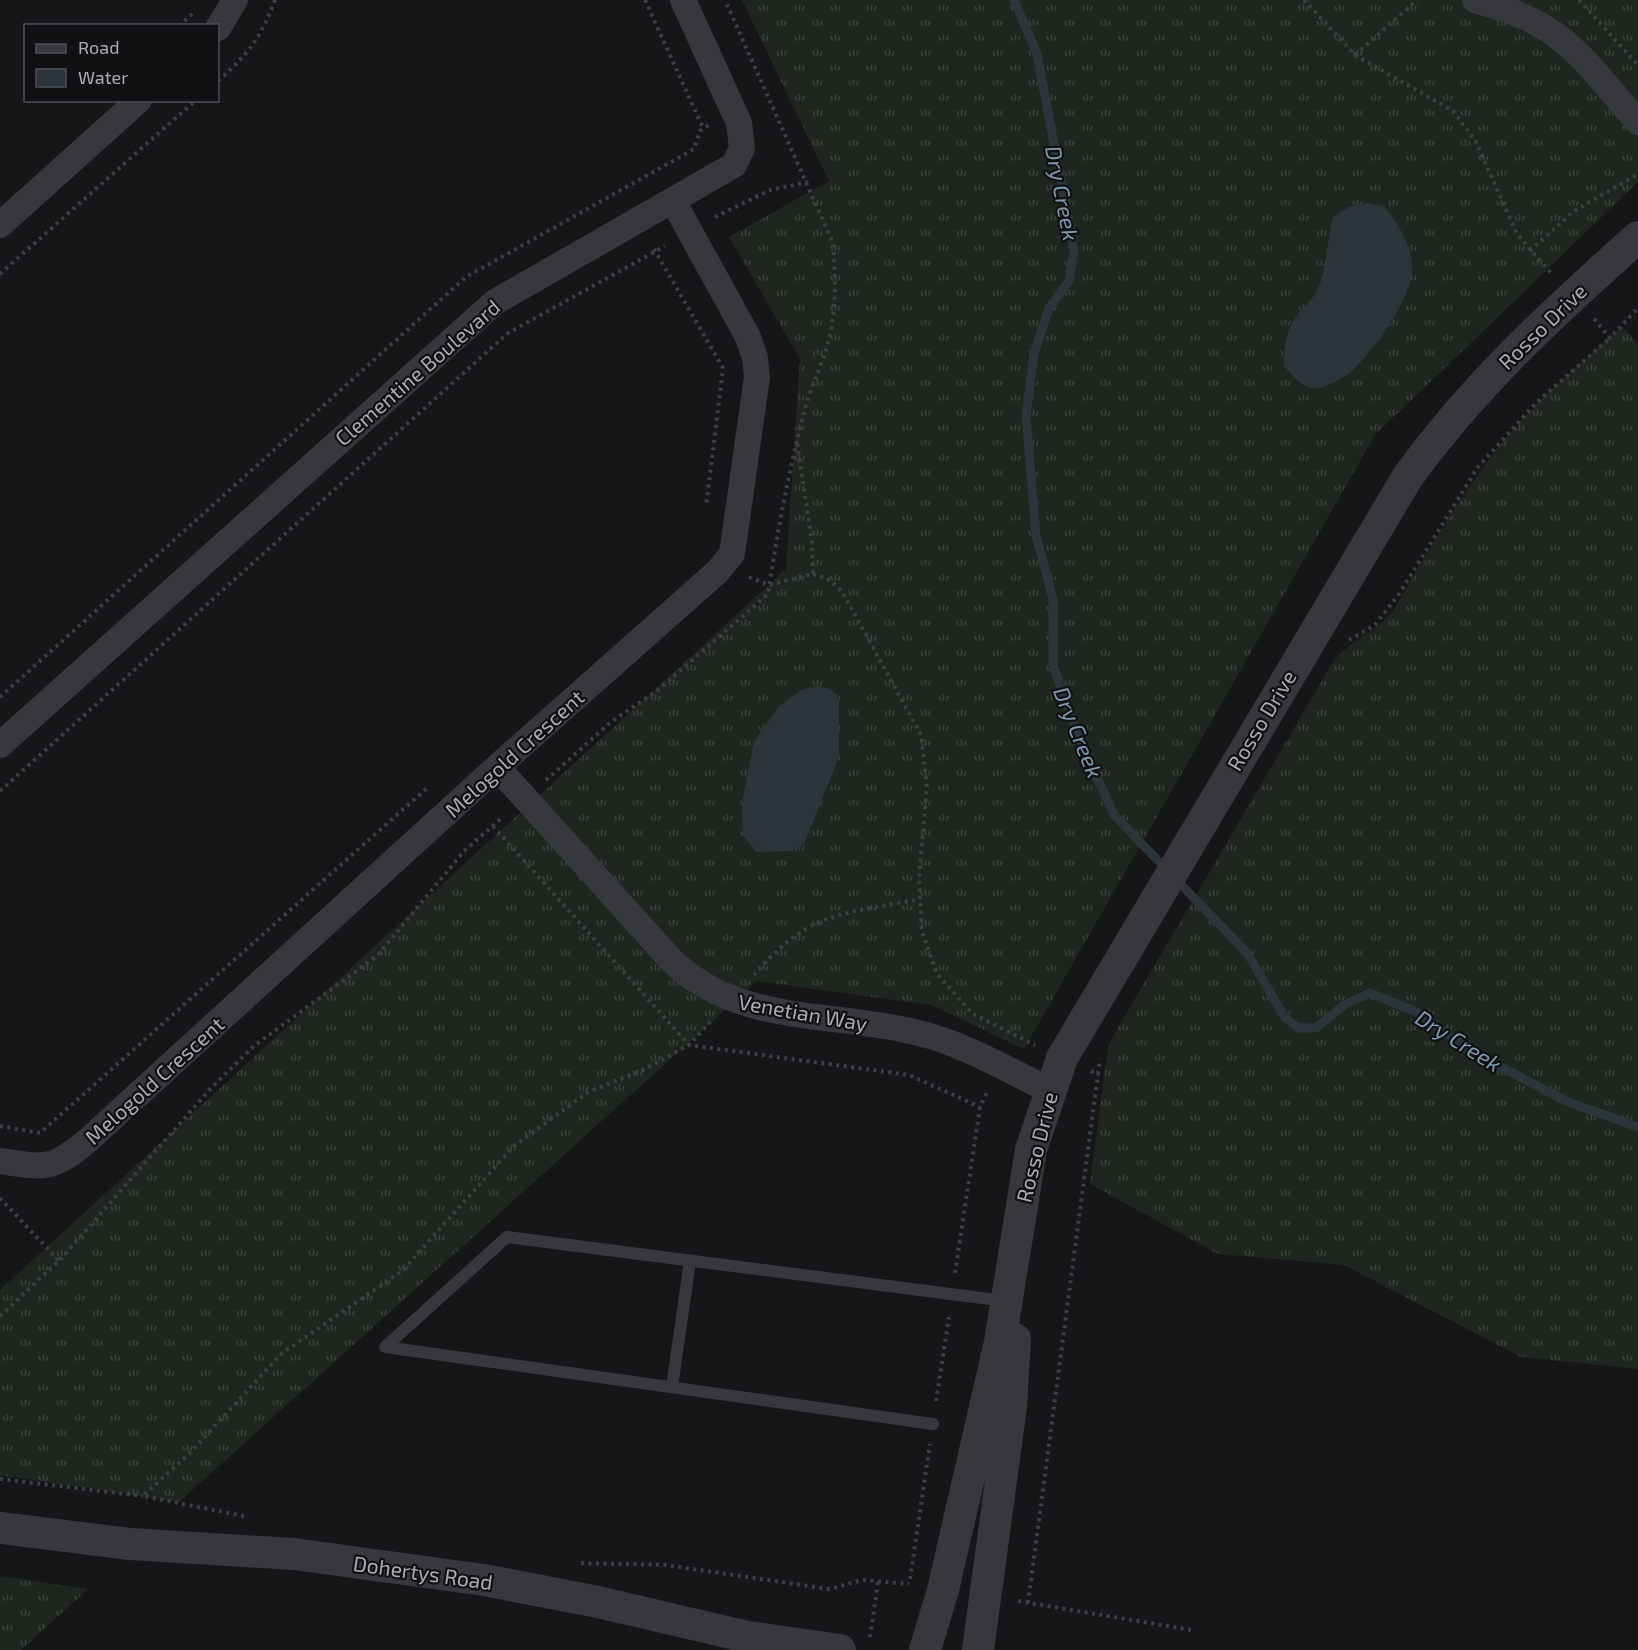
<svg xmlns="http://www.w3.org/2000/svg" width="1638" height="1650" font-family="'Exo 2',sans-serif">
<defs>
<pattern id="grass-tufts" width="24" height="20" patternUnits="userSpaceOnUse" patternTransform="scale(1.5)"><rect width="24" height="20" fill="#1e261f"/><path d="M3 7l-1-3M5 7V3M7 7l1-3M15 17l-1-3M17 17v-4M19 17l1-3" fill="none" stroke="#3c433d"/></pattern>
</defs>
<rect width="100%" height="100%" fill="#161618"/>
<path fill="url(#grass-tufts)" d="M742,0H1638V182L1375,435L1024,1049L931,1005L757,981L179,1502L0,1475V1290L786,569L800,359L729,237L829,181Z
M1622,326L1638,344V1369L1521,1357L1344,1265L1218,1254L1090,1184L1108,1048L1113,1036L1333,662C1350,641 1376,632 1393,611C1429,549 1465,486 1512,431C1545,393 1584,360 1622,326Z
M0,1576L88,1589L21,1650H0Z"/>
<path fill="#2c353c" d="M1368,203L1384,206C1398,223 1411,244 1412,267C1414,297 1369,358 1347,375C1340,380 1325,387 1317,388C1303,390 1292,375 1284,366C1284,346 1286,329 1299,313C1305,306 1313,299 1317,291C1328,268 1326,242 1333,217L1349,207Z
M819,686L830,689L839,698V757L804,844L791,851L756,852L743,835L742,802L754,742L780,705L803,689Z"/>
<g fill="none" stroke-linecap="round" stroke-linejoin="round">
<path stroke="#2c353c" stroke-width="9" d="M1014,0L1037,54L1074,250L1069,281L1049,308L1034,354L1026,416L1036,535L1053,599V665L1077,733L1114,815L1248,954L1285,1018L1299,1028H1316L1344,1005L1370,993L1417,1012L1472,1052L1568,1102L1638,1127"/>
<path stroke="#3d3f44" stroke-width="4" stroke-dasharray="3 4.5" stroke-linecap="butt" d="M645,0L703,128
M1304,0L1355,55L1453,111L1476,142L1517,234L1552,274
M1579,0L1638,65
M179,26L192,14
M1355,55L1417,0
M218,81C249,53 260,39 275,0
M715,217L770,190L808,182
M654,249L723,368L706,507
M1530,251L1574,211L1638,174
M0,274L196,100
M1594,319L1610,338L1638,308
M813,574L830,580L843,593L921,735L927,787L919,877L922,932L937,974L973,1014L1035,1045
M749,577L769,585L813,574L812,542L797,443
M1349,640L1375,625L1399,594L1478,467L1536,403L1610,338
M0,697L466,277L694,149L700,131L710,124
M546,780L611,722L658,690L768,594C777,534 788,475 803,416C808,394 817,376 824,356C837,319 836,281 833,243L725,0
M0,791L508,333L665,246
M493,826L689,1045L909,1075L980,1107
M754,975C769,957 790,937 811,926C843,910 885,906 920,899
M1091,1071L1098,1074L1100,1059
M0,1126L40,1133L427,788
M0,1198L59,1261
M955,1273L980,1107L988,1090
M0,1316L59,1261L211,1088L254,1046L378,955L464,851L504,816
M936,1401L949,1317
M0,1479L143,1496
M244,1516L143,1496L191,1452L281,1354L402,1271L514,1146L588,1092L643,1070L689,1045L712,1020
M581,1563L666,1565L829,1589L862,1580L909,1584
M910,1579L930,1444
M1018,1601L1191,1630
M1028,1603L1098,1074
M870,1637L878,1582"/>
<path stroke="#37383d" stroke-width="12" d="M672,1387L690,1261
M933,1424L385,1347L507,1237L1005,1301"/>
<path stroke="#37383d" stroke-width="26" d="M1475,0C1497,7 1520,13 1540,25C1579,46 1608,89 1638,122
M218,28L235,0
M0,225L139,100
M0,745L495,302L734,165L742,148L739,123L683,0
M497,767L672,961C740,1026 834,1011 919,1033C964,1044 1008,1070 1049,1090
M0,1161C44,1168 52,1170 86,1142L497,767L717,572L732,554L757,377L755,358L748,337L673,201"/>
<path stroke="#37383d" stroke-width="32" d="M0,1528L130,1544L294,1554L484,1580L598,1602L748,1637L840,1650
M925,1650L943,1590L1000,1342L1031,1150L1062,1058L1407,478C1473,386 1554,312 1638,237
M978,1650L1011,1407L1015,1339"/>
</g>
<g text-anchor="middle" dominant-baseline="central" stroke-width="4.5" stroke-linejoin="round" paint-order="stroke">
<g font-size="21" fill="#a8adb8" stroke="#111113">
<text transform="translate(1542 326) rotate(-44)">Rosso Drive</text>
<text transform="translate(417 372) rotate(-41)">Clementine Boulevard</text>
<text transform="translate(1261 720) rotate(-59)">Rosso Drive</text>
<text transform="translate(514 753) rotate(-42)">Melogold Crescent</text>
<text transform="translate(803 1012) rotate(10)">Venetian Way</text>
<text transform="translate(154 1080) rotate(-42)">Melogold Crescent</text>
<text transform="translate(1036 1147) rotate(-76)">Rosso Drive</text>
<text transform="translate(423 1572) rotate(8)">Dohertys Road</text>
</g>
<g font-size="22" font-style="italic" fill="#7f9bb3" stroke="#111113">
<text transform="translate(1063 193) rotate(79)">Dry Creek</text>
<text transform="translate(1079 732) rotate(68)">Dry Creek</text>
<text transform="translate(1459 1040) rotate(32)">Dry Creek</text>
</g>
</g>
<rect x="24" y="24" width="195" height="78" fill="#111113" stroke="#4d4f55" stroke-width="1.5"/>
<rect x="36" y="44" width="30" height="9" fill="#37383d" stroke="#4d4f55" stroke-width="1.5"/>
<text x="78" y="54" font-size="18" fill="#a8adb8">Road</text>
<rect x="36" y="69" width="30" height="18" fill="#2c353c" stroke="#4d4f55" stroke-width="1.5"/>
<text x="78" y="84" font-size="18" fill="#a8adb8">Water</text>
</svg>
